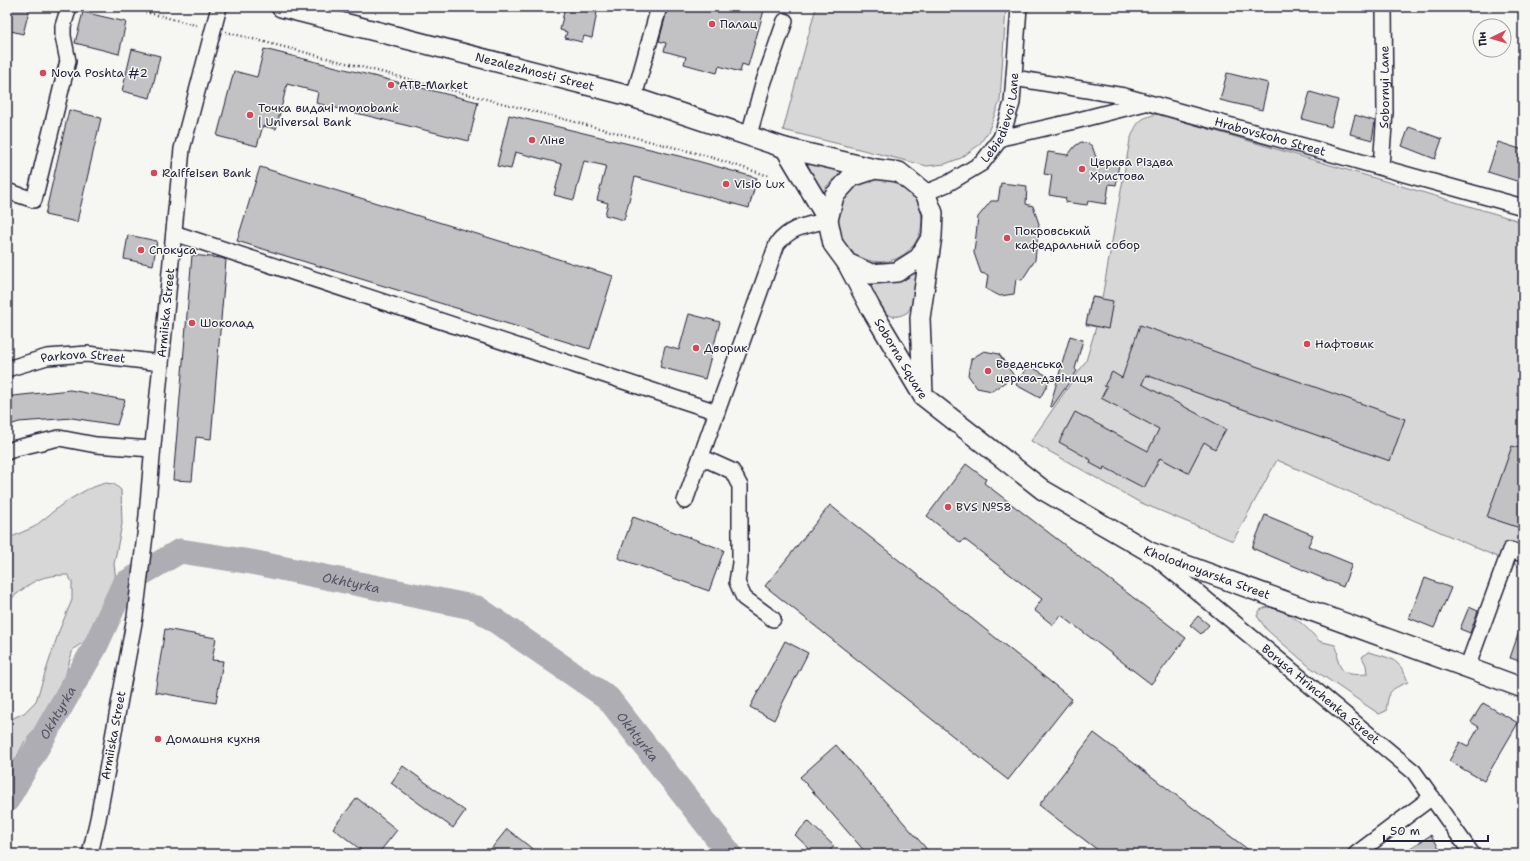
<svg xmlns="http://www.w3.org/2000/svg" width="1530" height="861" font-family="'Shantell Sans',sans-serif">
<rect width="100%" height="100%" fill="#f6f6f2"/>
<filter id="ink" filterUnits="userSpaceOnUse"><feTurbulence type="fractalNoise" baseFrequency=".025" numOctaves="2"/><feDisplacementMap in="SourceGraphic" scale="8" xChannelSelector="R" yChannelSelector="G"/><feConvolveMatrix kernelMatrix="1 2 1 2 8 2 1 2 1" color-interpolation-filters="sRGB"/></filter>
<g filter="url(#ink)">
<path fill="#d7d7d7" stroke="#7c7c89" d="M816,7H1006L1000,101L988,132L979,145L961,158L945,164L927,166L783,130Z
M1158,114L1523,222V567L1513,564L1277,460L1233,541L1139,502L1031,441L1086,361L1096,327L1086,325L1092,297L1102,298L1130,140C1137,123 1138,118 1158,114Z
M805,158L849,169C837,176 828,183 820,195Z
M838 220a42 42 0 1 1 84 0a42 42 0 1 1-84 0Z
M913,273L916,275L917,278L912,304L908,312C884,327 875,300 865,283L899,280Z
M105,483L114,484L121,490L122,524L114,564L119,605L108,646L89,639L73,649L66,674L42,722L25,741L17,757L7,772V721L24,713L36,701L59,631L72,600V582L68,575C36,575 31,583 7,602V539L34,527L65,502L88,489Z
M1267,607C1288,609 1306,626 1319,641L1335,645C1339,652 1337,654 1338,661C1342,676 1354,675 1367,674L1366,665L1362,657L1368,652C1390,658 1400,658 1408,682C1389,690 1389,690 1386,711L1379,714L1310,667L1267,630L1257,616L1260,610Z"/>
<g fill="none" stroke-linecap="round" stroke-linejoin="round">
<path stroke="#adadb3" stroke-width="25" id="s1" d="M7,800L95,647L124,584L180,551L251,562L477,608L608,698L730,854"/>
</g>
<path fill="#c2c2c4" stroke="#22223b" d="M7,7H30L23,34L7,30Z
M565,7H598L592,38L584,36L582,42L565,38L567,32L560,30Z
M668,7H765L748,66L742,64L740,72L719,66L717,73L684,64L686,57L664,51L666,43L659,41Z
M83,12L126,22L119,54L75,43Z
M132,49L160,56L150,98L122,91Z
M264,49L478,102L469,141L316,103L318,92L287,84L276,129L263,126L257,146L217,136L234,71L257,77Z
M1227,73L1268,83L1262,110L1220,100Z
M1310,92L1338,100L1331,127L1302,119Z
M69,110L101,118L77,222L45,215Z
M509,115L687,158L757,178L749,208L635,177L624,220L605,215L608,203L597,200L606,166L584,161L574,200L554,195L562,164L515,152L511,169L497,166Z
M1355,115L1375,121L1372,140L1350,134Z
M1409,127L1442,139L1435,159L1402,146Z
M1081,142L1089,144L1092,146L1097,160L1119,163L1116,185L1109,184L1106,204L1088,201L1087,205L1065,202L1066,198L1049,195L1052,175L1044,174L1048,152L1068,155L1075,146Z
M1498,142L1523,150V183L1488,172Z
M260,167L613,276L590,349L237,241Z
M1001,183L1027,186L1026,204L1033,206L1039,224L1035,260L1022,280L1016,279L1014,294L1000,296L986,289L988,275L981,273L974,253L978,217L991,201H998Z
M128,235L157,241L153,265L124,259Z
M192,255L221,258L226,260L211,439L196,437L192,481L173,480Z
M1092,297L1113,301L1108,329L1086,324Z
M689,314L720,322L705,379L660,367L665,346L679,350Z
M1140,325L1405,419L1390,461L1146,375L1142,384L1226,429L1215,449L1204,442L1188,473L1160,458L1144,488L1104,467L1103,470L1090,463L1091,460L1059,442L1075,412L1148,451L1159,429L1101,398L1107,387L1104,386L1112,372L1122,378Z
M1070,336L1083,340L1075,369L1077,371L1052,407L1050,406Z
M984,351L999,354L1014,376L992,391L977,388L968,375L971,359Z
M1028,365L1051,378L1040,398L1016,385Z
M70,390L125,400L117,425L72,418L19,422L7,426V398L13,396Z
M1512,446L1523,449V529L1487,517Z
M966,464L986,479L984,483L1186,638L1151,684L1061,615L1053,625L1034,610L1042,599L964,539L961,543L927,516Z
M830,505L1072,699L1008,780L765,586Z
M1265,515L1313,535L1308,546L1352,564L1343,587L1252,548Z
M633,517L724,550L709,591L618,558Z
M1425,578L1451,588L1434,628L1409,618Z
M1469,607L1478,611L1470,633L1460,629Z
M1198,616L1209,625L1201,634L1190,625Z
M1521,626H1523V662L1510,658Z
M165,629L216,638L212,660L223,661L216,703L155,692Z
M785,641L808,653L774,720L750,707Z
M1483,703L1518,723L1484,781L1449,761L1460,742L1468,746L1479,727L1471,722Z
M1094,733L1254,854H1103L1039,805Z
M836,745L931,854H867L800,777Z
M403,766L465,811L453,828L391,783Z
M357,798L397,830L378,854H366L333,828Z
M808,821L834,846L827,854H815L795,835Z
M507,829L539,854H497L491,849Z
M1431,835L1443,854H1401Z"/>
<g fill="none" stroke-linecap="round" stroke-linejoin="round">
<defs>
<g id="minor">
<path id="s2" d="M1014,78L1124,96L1523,207"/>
<path d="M634,97L659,7"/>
<path d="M749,135L763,84L785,21"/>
<path d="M1001,138L1071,122L1145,103"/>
<path id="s3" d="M1381,166L1385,112L1384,7"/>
<path d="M7,191L34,200L68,61L63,36V26L69,7"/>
<path id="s4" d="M925,193L947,184L982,163L1001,138L1012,103L1019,7"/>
<path d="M174,233L717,412"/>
<path id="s5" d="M7,369L47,357L87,354L161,363"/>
<path d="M7,452L16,448L59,438L96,445L152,449"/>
<path d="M701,457L732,471L740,486V563L737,582L744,598L773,619"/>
<path d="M685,501L777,244C792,226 805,226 828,220"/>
<path id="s6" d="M1155,557L1414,772L1472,854"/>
<path d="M1467,668L1510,550L1523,554"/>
<path id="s7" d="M90,854L98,819L135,617L146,527L153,445L182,149L219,7"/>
<path d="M1356,854L1432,797"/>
</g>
<g id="major">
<path id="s8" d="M281,7L626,95L785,148L875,169"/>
<path d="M785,148L828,220"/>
<path id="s9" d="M847,263L870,307L923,396L1043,490L1150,552L1523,688"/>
<path d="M923,394L920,318L932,236L933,213L925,193L899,172L875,169L851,177L834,196L828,220L833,244L847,263L871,274L897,272L919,258L932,236"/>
</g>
</defs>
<use href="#minor" stroke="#22223b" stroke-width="18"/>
<use href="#major" stroke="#22223b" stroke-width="22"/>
<path stroke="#22223b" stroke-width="2.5" stroke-dasharray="1 3" stroke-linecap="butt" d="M126,7L199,26
M226,32L707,156L769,176"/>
<use href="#minor" stroke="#f6f6f2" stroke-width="15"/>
<use href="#major" stroke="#f6f6f2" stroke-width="19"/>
</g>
</g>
<g fill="#d1495b" stroke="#f6f6f2" stroke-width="1.5">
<circle cx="712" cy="24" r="4"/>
<circle cx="43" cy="73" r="4"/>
<circle cx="391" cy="85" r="4"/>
<circle cx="250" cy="115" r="4"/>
<circle cx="532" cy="140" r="4"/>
<circle cx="1082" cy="169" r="4"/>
<circle cx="154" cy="173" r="4"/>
<circle cx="726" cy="184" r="4"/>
<circle cx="1007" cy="238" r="4"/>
<circle cx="141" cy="250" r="4"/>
<circle cx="192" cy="323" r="4"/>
<circle cx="1307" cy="344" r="4"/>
<circle cx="696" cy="348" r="4"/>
<circle cx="988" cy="371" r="4"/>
<circle cx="948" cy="507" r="4"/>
<circle cx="158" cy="739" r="4"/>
</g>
<g text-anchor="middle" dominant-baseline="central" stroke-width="3" stroke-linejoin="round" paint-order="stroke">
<g font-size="12" fill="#22223b" stroke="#f6f6f2" text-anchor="start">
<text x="720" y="24">Палац</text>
<text x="51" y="73">Nova Poshta #2</text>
<text x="399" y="85">ATB-Market</text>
<text x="258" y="108">Точка видачі monobank<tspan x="258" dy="14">| Universal Bank</tspan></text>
<text x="540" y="140">Ліне</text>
<text x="1090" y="162">Церква Різдва<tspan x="1090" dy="14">Христова</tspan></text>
<text x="162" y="173">Raiffeisen Bank</text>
<text x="734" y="184">Visio Lux</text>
<text x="1015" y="231">Покровський<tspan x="1015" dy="14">кафедральний собор</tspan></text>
<text x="149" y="250">Спокуса</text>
<text x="200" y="323">Шоколад</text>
<text x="1315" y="344">Нафтовик</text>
<text x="704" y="348">Дворик</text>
<text x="996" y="364">Введенська<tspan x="996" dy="14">церква-дзвіниця</tspan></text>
<text x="956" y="507">BVS №58</text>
<text x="166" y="739">Домашня кухня</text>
</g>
<g font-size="12" fill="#22223b" stroke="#f6f6f2">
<text stroke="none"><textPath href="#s8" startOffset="262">Nezalezhnosti Street</textPath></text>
<text stroke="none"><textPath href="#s3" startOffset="79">Sobornyi Lane</textPath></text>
<text stroke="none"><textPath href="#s4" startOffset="115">Lebiedievoi Lane</textPath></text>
<text stroke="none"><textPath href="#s2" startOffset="263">Hrabovskoho Street</textPath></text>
<text stroke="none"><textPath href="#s7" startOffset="547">Armiiska Street</textPath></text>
<text stroke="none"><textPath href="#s9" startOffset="110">Soborna Square</textPath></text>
<text stroke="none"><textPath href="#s5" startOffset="78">Parkova Street</textPath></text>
<text stroke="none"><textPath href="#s9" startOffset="490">Kholodnoyarska Street</textPath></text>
<text stroke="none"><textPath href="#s6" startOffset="215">Borysa Hrinchenka Street</textPath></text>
<text stroke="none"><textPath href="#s7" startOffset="121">Armiiska Street</textPath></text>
</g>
<g font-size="13" font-style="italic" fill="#535365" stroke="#f6f6f2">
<text stroke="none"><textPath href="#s1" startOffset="485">Okhtyrka</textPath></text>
<text stroke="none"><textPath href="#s1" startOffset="101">Okhtyrka</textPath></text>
<text stroke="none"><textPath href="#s1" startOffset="821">Okhtyrka</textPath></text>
</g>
</g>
<rect width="1530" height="861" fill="none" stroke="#f6f6f2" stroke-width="24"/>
<rect x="12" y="12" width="1506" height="837" fill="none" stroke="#22223b" stroke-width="1.5" filter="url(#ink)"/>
<g transform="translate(1492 38) rotate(265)"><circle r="19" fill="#f6f6f2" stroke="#a1a1a9"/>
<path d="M0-3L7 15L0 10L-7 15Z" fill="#d1495b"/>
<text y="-6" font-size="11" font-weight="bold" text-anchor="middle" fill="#22223b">Пн</text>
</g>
<path d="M1384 835v6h104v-6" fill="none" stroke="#22223b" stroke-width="2"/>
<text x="1390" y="835" font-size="12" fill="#22223b" stroke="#f6f6f2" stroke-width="3" paint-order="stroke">50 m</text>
</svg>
